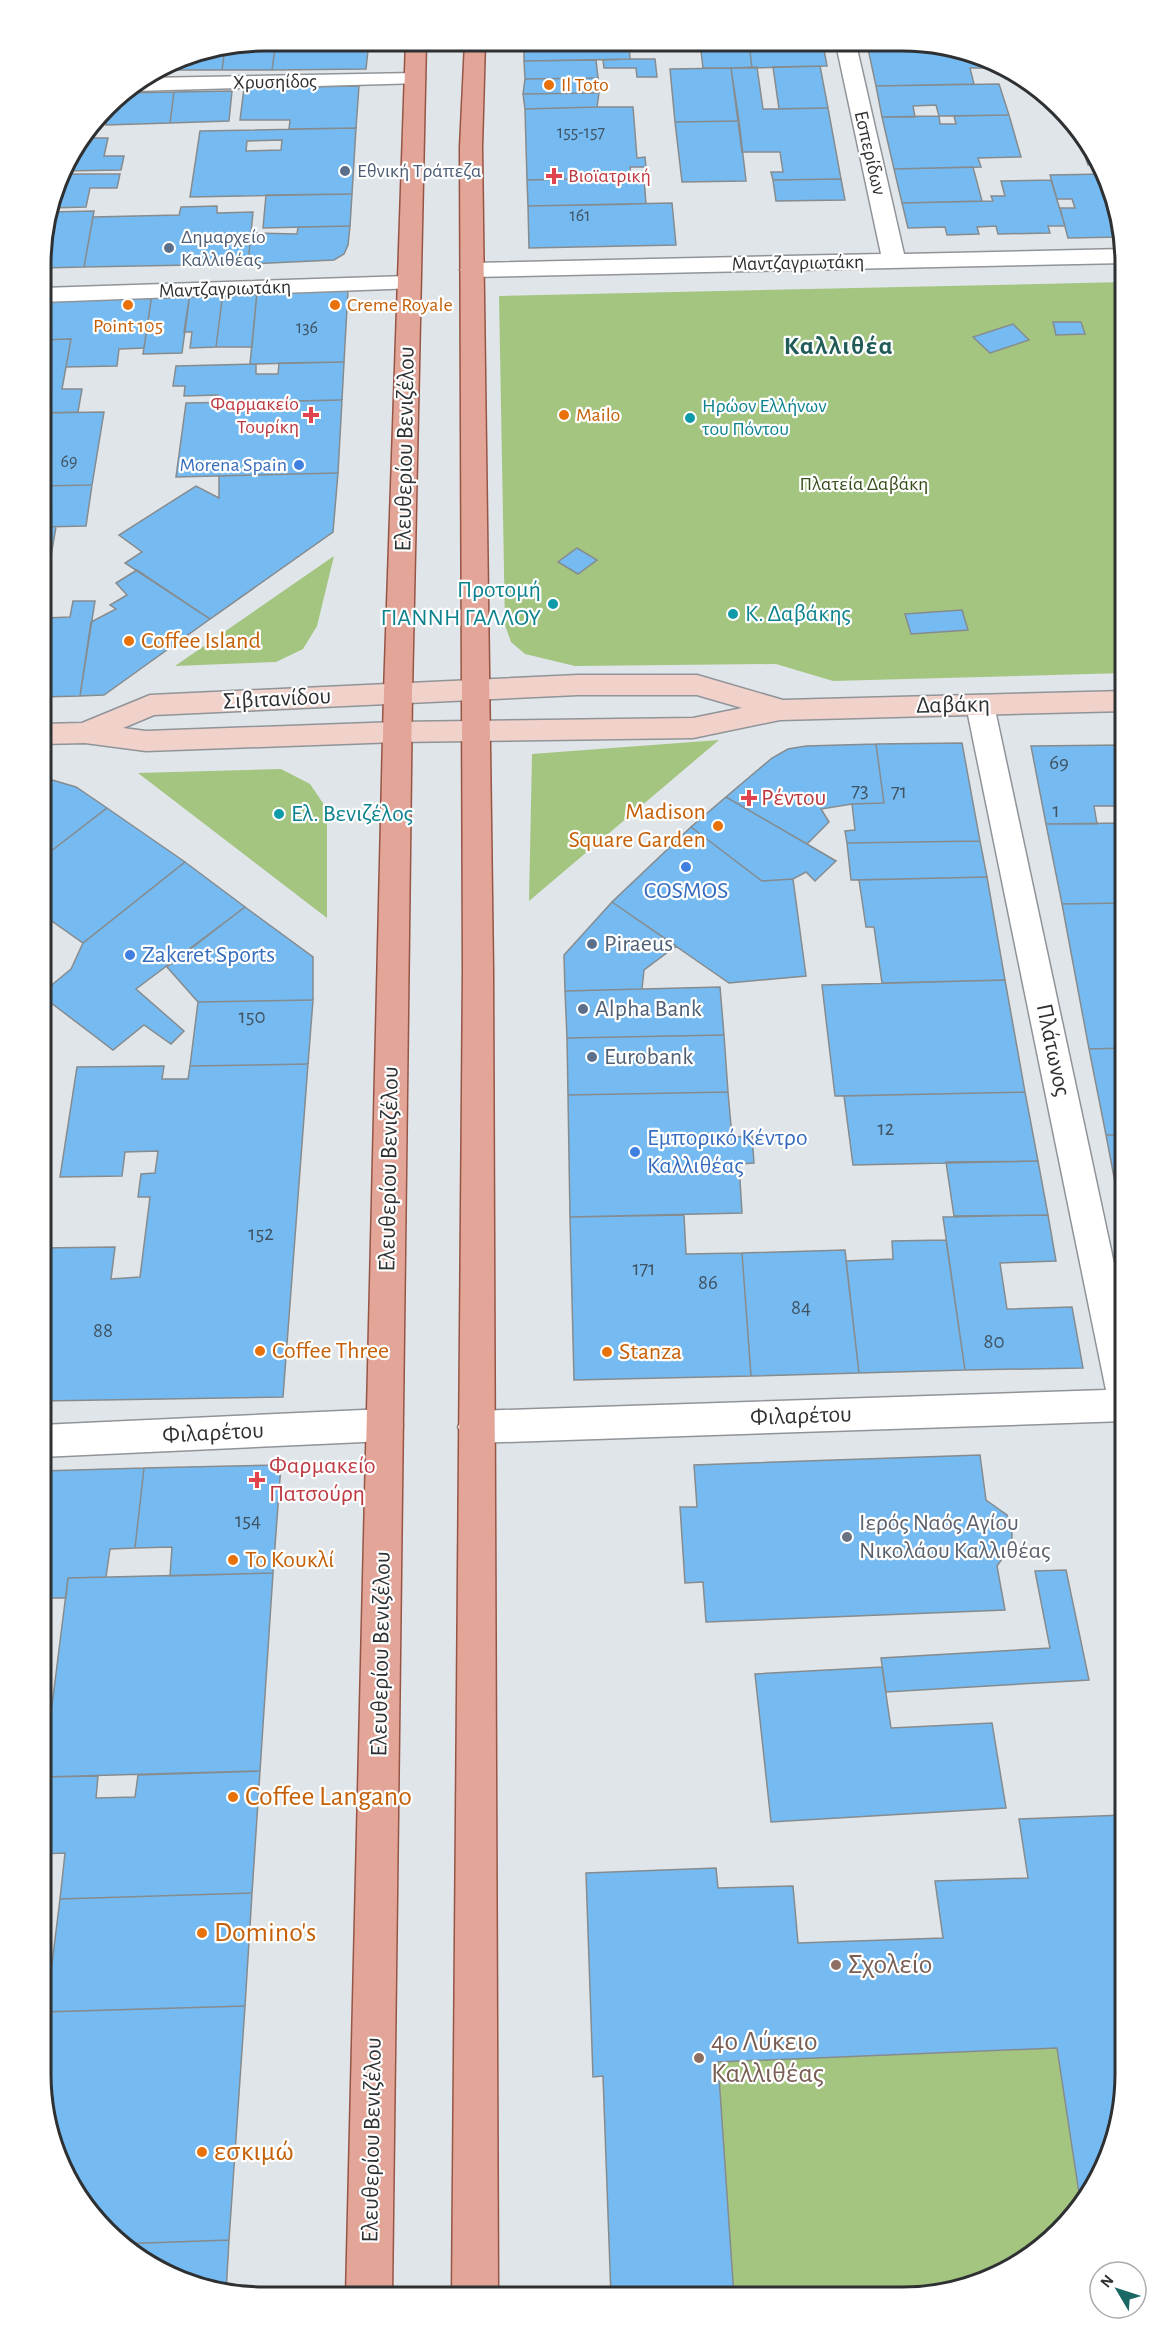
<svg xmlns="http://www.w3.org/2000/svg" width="1166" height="2338" font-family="'Alegreya Sans',sans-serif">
<rect width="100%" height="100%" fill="#e0e5e9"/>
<path fill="#a3c580" d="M1125,282V673L833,681L776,664L575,666L525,654L511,642L505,625L499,296Z
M334,556L317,626L303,649L276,662L175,666Z
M719,740L529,901L532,754Z
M281,769L310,784L327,809V918L138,773Z
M1057,2048L1081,2206L1027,2260L974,2286L902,2297H734L718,2062Z"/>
<path fill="#75bbf2" stroke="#868b8e" stroke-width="1.5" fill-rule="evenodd" d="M264,40L276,41L272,70H222L225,48Z
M276,41H369L366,69L272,70Z
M524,42L629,43L630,59L524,61Z
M700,43L749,44L752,68H703Z
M749,44H823L827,66L752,68Z
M867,44L945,45L982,57L985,68H970L974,84L876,86Z
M225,48L222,70H172L174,60L179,57Z
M630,59H655L657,77H637L636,68H604L603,60Z
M596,60L598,78L525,79L524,61Z
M820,66L828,108L779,109L773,67Z
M757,67L763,109L828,108L841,179L773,180L771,172H783L780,152H742L731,68Z
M731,68L739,121L675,122L670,69Z
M598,78L599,93L523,94L525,79Z
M999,84L1009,115L939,116L936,105L913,106L915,117H882L876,86Z
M359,86L356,128L289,129L290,120H240L244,88Z
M232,91L229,121L170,123L174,92Z
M174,92L170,123L106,125L109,106L121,93Z
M599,93L597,107L525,109L523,94Z
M597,107H633L637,158L645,157L646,167H630L631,178L527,180L525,109Z
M1009,115L1021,157L978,158L981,167L894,169L882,117L939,116L940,124H956L954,116Z
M739,121L746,181L682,182L675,122Z
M1075,126L1088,140L1100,165H1088Z
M356,128L352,194L190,197L200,131ZM282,140L281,150L246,151L247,141Z
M84,138H108L104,156H124L121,170L62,171L64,165Z
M973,167L982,201L902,203L894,169Z
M61,174H120L117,188H90L86,207L51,208Z
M1105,174L1114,192L1121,237L1068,238L1060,208H1075L1072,199H1057L1050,175Z
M631,178H644L646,204L528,206L527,180Z
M841,179L845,200L776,201L773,180Z
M1051,180L1065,226H1048L1050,233L998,234L996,226L977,227L979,234L947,235L945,227L908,228L902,203L993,201L991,196H1005L1001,181Z
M352,194L350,226L263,228L266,195Z
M672,203L676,245L529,248L528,206Z
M217,206V213L253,212L248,264L84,267L93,217L179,215L181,207Z
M94,211L84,267L42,268V235L49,212Z
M350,226L348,245L344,254L334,260L248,264L251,233L297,234L298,227Z
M348,290L344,362L250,364L257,292Z
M223,292H257L252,347H216Z
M223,292L216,347L190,348L192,332H184L190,293Z
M190,293L182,353L143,354L152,294Z
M152,294L144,348L119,349L117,366L66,367L71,339L42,340V297Z
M1053,322H1081L1085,334L1056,335Z
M1013,324L1029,340L990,353L973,337Z
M71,339L62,389H82L78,412L42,413V340Z
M344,362L342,400L217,403L218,395L184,396L185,386H173L176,366L256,364V374H278L279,363Z
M342,400L338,473L176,477L186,403Z
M104,412L92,485L42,486V413Z
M338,473L333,532L210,619L125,563L142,552L119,535L196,486L219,498V476Z
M92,485L86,526L42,527V486Z
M42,527H56L48,573H42Z
M577,548L597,560L578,574L558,562Z
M137,570L210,619L104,695L80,696L91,622L116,609L110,605L127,595L116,583Z
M42,573H48L42,606Z
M73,601H95L80,696L42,697V637L45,618L70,617Z
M962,610L968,630L911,634L905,614Z
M962,743L980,841L847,843L845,831L855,830L852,804L884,803L876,744Z
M876,744L884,803L852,804L821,809L829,822L807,844L726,797L772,758L788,749L806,746Z
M1121,745L1125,765V806H1094L1097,824H1046L1031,746Z
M42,777L76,787L107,808L42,858Z
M726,797L807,844L836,861L815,881L806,872L793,879L762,881L691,827Z
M107,808L185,862L83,943L42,914V858Z
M1125,823V903L1062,904L1046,824Z
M691,827L762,881L793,879L806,976L729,983L612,902Z
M980,841L987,877L851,880L847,843Z
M185,862L245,907L136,989L184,1031L171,1044L144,1025L113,1050L42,996V993L71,969L83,943Z
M987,877L1005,980L882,983L874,927H866L859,880Z
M612,902L676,946L644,970L642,989L565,991L564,955Z
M1125,903V1048L1089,1049L1062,904Z
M245,907L313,957V1000L198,1002L167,967Z
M1005,980L1025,1092L835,1096L822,985Z
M720,987L724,1035L567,1038L565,991Z
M313,1000L308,1064L190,1066L198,1002Z
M724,1035L728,1092L568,1095L567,1038Z
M1125,1048V1135H1106L1089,1049Z
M308,1064L283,1397L41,1401V1248L115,1247L111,1279L140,1277L150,1197H138L141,1174L155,1173L158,1151L125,1152L122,1176L60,1177L77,1067L164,1066L162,1079H188L190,1066Z
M728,1092L732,1137L752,1136L754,1163L739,1164L742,1213L570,1217L568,1095Z
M1025,1092L1038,1161L853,1165L844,1096Z
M1106,1135H1125V1235Z
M1038,1161L1048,1215L954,1216L946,1162Z
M684,1215L686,1254L742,1253L751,1376L574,1380L570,1217Z
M1048,1215L1056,1261L1000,1263L1007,1309L1072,1307L1083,1368L965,1370L943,1217Z
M946,1240L965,1370L859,1373L846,1261L893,1259L892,1241Z
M845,1250L859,1373L751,1376L742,1253Z
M980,1455L986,1500L1007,1515L1012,1530V1545L997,1566L1005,1610L706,1622L703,1582L685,1583L680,1507H697L694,1465Z
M281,1465L273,1573L170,1576L172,1547L135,1548L144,1468Z
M144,1468L135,1548L110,1549L106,1577L68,1578L66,1598H41V1471Z
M1066,1570L1089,1680L886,1692L881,1658L1050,1648L1035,1571Z
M273,1573L260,1771L43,1777L68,1578Z
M882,1667L891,1728L992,1723L1006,1808L771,1822L755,1674Z
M260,1771L252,1893L60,1899L65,1853L41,1854L43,1777L98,1776L96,1798L135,1797L138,1775Z
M1124,1815L1125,2089L1109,2159L1081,2206L1057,2048L718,2062L734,2297H611L603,2076L593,2077L586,1873L716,1868L718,1888L793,1886L798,1943L943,1938L935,1881L1028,1878L1019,1819Z
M252,1893L245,2006L46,2012L60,1899Z
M245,2006L229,2240L119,2244L78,2199L52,2146L40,2074L41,2012Z
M229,2240L226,2293L178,2280L119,2244Z"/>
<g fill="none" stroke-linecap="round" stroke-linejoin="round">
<defs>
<path id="street" d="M836,44H856L904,254L1123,249L1125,263L472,277L464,275L460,270L464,265L472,263L881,254Z
M415,73L422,75L425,79L422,83L134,91L127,90L145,78Z
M408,276L416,278L420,283L416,288L42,302V288Z
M980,695L990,698L994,705L1125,1315V1421L476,1443L463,1438L458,1427L463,1416L476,1411L1106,1390L966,705L970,698Z
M385,1409L398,1414L403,1425L398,1436L385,1441L41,1457V1425Z"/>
<path id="secondary" d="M578,675H697L783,700L1125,691V711L780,720L693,738L397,742L146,751L85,743L42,744V724L82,723L150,695ZM578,695H697L742,708L693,718L397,722L146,731L123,728L154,715Z"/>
<path id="primary" d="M406,41L426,42L412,693L392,2296H346L384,693Z
M465,42H485L482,147L493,970L498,2296H452L463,970L460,147Z"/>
</defs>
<use href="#street" stroke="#909498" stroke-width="3"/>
<use href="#secondary" stroke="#909498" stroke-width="3"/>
<use href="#primary" stroke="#975546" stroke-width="3"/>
<use href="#street" fill="#fff" fill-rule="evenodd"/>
<use href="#secondary" fill="#f1d2cb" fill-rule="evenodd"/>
<use href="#primary" fill="#e2a597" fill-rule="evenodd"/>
</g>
<g fill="#e8710a" stroke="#fff" stroke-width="2">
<circle cx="549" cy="85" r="6"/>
<circle cx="128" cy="305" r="6"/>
<circle cx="335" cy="305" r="6"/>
<circle cx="564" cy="415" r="6"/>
<circle cx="129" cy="641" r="6"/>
<circle cx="718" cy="826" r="6"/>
<circle cx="260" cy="1351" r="6"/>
<circle cx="607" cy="1352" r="6"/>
<circle cx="233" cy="1560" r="6"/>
<circle cx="233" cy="1797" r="6"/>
<circle cx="202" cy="1933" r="6"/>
<circle cx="202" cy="2152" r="6"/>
</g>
<g fill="#5c6f8a" stroke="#fff" stroke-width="2">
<circle cx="345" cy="171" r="6"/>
<circle cx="169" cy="248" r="6"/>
<circle cx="592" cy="944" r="6"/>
<circle cx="583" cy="1009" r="6"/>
<circle cx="592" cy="1057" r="6"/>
</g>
<g fill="#e0444e" stroke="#fff" stroke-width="2">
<path d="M551 167h6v6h6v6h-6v6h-6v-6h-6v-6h6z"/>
<path d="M308 406h6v6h6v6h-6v6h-6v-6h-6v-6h6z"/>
<path d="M746 789h6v6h6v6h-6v6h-6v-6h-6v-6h6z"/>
<path d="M254 1471h6v6h6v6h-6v6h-6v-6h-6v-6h6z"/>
</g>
<g fill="#0f9aa8" stroke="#fff" stroke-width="2">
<circle cx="690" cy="418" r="6"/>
<circle cx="553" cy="604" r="6"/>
<circle cx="733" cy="614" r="6"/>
<circle cx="279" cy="814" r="6"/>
</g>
<g fill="#3f7fe0" stroke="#fff" stroke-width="2">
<circle cx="299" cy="465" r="6"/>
<circle cx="686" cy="867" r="6"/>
<circle cx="130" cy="955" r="6"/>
<circle cx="635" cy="1152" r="6"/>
</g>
<circle fill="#6b7280" stroke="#fff" stroke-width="2" cx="847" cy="1537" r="6"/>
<g fill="#8d6e63" stroke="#fff" stroke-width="2">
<circle cx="836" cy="1965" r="6"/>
<circle cx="699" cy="2058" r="6"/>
</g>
<g text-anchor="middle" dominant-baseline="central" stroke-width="4.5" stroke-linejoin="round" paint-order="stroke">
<g font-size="18" fill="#405362">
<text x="581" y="133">155-157</text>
<text x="580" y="216">161</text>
<text x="307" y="328">136</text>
<text x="69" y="462">69</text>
</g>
<g font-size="20" fill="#2e3032" stroke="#fff">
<text transform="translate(275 82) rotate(-1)">Χρυσηίδος</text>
<text transform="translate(870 153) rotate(77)">Εσπερίδων</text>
<text transform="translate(798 263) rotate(-1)">Μαντζαγριωτάκη</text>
<text transform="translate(225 289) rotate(-2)">Μαντζαγριωτάκη</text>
</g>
<g font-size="20" fill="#c56008" stroke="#fff" text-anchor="start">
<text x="561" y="85">Il Toto</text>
<text x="347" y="305">Creme Royale</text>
<text x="128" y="326" text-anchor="middle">Point 105</text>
<text x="576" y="415">Mailo</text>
</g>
<g font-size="20" fill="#4e5e75" stroke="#fff" text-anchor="start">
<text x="357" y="171">Εθνική Τράπεζα</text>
<text x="181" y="237">Δημαρχείο<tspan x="181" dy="23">Καλλιθέας</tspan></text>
</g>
<g font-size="20" fill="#be3a42" stroke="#fff" text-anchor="start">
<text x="568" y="176">Βιοϊατρική</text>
<text x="299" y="404" text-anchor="end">Φαρμακείο<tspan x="299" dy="23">Τουρίκη</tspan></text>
</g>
<g font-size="20" fill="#0d838f" stroke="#fff" text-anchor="start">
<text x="702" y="406">Ηρώον Ελλήνων<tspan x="702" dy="23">του Πόντου</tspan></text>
</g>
<g font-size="20" fill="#366cbe" stroke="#fff" text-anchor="end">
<text x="287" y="465">Morena Spain</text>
</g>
<g font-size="20" fill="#374e1a" stroke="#fff">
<text x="864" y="484">Πλατεία Δαβάκη</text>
</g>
<g font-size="21" fill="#405362">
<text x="1059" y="762">69</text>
<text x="860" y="790">73</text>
<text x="899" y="791">71</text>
<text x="1056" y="810">1</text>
<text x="252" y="1016">150</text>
<text x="886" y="1128">12</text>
<text x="261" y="1233">152</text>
<text x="644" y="1268">171</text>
<text x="708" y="1282">86</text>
<text x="801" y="1307">84</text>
<text x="103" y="1330">88</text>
<text x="994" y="1341">80</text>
<text x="248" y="1520">154</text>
</g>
<g font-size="24" fill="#2e3032" stroke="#fff">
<text transform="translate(405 449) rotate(-89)">Ελευθερίου Βενιζέλου</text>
<text transform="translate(277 699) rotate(-3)">Σιβιτανίδου</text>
<text transform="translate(953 705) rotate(-1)">Δαβάκη</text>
<text transform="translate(1053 1050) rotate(78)">Πλάτωνος</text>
<text transform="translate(389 1169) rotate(-89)">Ελευθερίου Βενιζέλου</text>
<text transform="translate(801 1416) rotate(-2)">Φιλαρέτου</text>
<text transform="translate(213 1433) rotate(-3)">Φιλαρέτου</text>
<text transform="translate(381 1654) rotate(-89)">Ελευθερίου Βενιζέλου</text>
<text transform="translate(372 2140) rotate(-89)">Ελευθερίου Βενιζέλου</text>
</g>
<g font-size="24" fill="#0d838f" stroke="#fff" text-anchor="start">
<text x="541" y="590" text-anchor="end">Προτομή<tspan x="541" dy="28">ΓΙΑΝΝΗ ΓΑΛΛΟΥ</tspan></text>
<text x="745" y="614">Κ. Δαβάκης</text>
<text x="291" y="814">Ελ. Βενιζέλος</text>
</g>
<g font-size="24" fill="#c56008" stroke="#fff" text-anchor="start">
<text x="141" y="641">Coffee Island</text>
<text x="706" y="812" text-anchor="end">Madison<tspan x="706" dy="28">Square Garden</tspan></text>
<text x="272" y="1351">Coffee Three</text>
<text x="619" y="1352">Stanza</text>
<text x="245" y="1560">Το Κουκλί</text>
</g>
<g font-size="24" fill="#be3a42" stroke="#fff" text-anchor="start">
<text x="761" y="798">Ρέντου</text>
<text x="269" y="1466">Φαρμακείο<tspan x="269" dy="28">Πατσούρη</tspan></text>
</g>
<g font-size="24" fill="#366cbe" stroke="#fff" text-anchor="start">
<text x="686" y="891" text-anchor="middle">COSMOS</text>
<text x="142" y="955">Zakcret Sports</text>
<text x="647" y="1138">Εμπορικό Κέντρο<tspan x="647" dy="28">Καλλιθέας</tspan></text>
</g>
<g font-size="24" fill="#4e5e75" stroke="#fff" text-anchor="start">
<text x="604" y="944">Piraeus</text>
<text x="595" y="1009">Alpha Bank</text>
<text x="604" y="1057">Eurobank</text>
</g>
<g font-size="24" fill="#5b616d" stroke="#fff" text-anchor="start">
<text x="859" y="1523">Ιερός Ναός Αγίου<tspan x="859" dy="28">Νικολάου Καλλιθέας</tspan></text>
</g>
<g font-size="26" font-weight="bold" letter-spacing="1.5" fill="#215b58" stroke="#fff">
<text x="839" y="346">Καλλιθέα</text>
</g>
<g font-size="28" fill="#c56008" stroke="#fff" text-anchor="start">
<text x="245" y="1797">Coffee Langano</text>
<text x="214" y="1933">Domino's</text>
<text x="214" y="2152">εσκιμώ</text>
</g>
<g font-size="28" fill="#785e54" stroke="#fff" text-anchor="start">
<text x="848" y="1965">Σχολείο</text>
<text x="711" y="2042">4ο Λύκειο<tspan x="711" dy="32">Καλλιθέας</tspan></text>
</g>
</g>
<path d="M0 0H1166V2338H0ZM264 51H902A213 213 0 0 1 1115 264V2074A213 213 0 0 1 902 2287H264A213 213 0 0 1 51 2074V264A213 213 0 0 1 264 51Z" fill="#fff" fill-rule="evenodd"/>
<path fill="none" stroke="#2e3032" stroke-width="3" d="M264 51H902A213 213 0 0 1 1115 264V2074A213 213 0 0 1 902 2287H264A213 213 0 0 1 51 2074V264A213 213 0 0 1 264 51Z"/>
<g transform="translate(1118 2290) rotate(309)"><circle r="28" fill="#ffffff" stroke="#abacad" stroke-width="1.5"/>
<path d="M0-4.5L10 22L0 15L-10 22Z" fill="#1a6763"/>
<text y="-9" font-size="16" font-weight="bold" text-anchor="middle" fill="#2e3032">N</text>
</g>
</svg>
